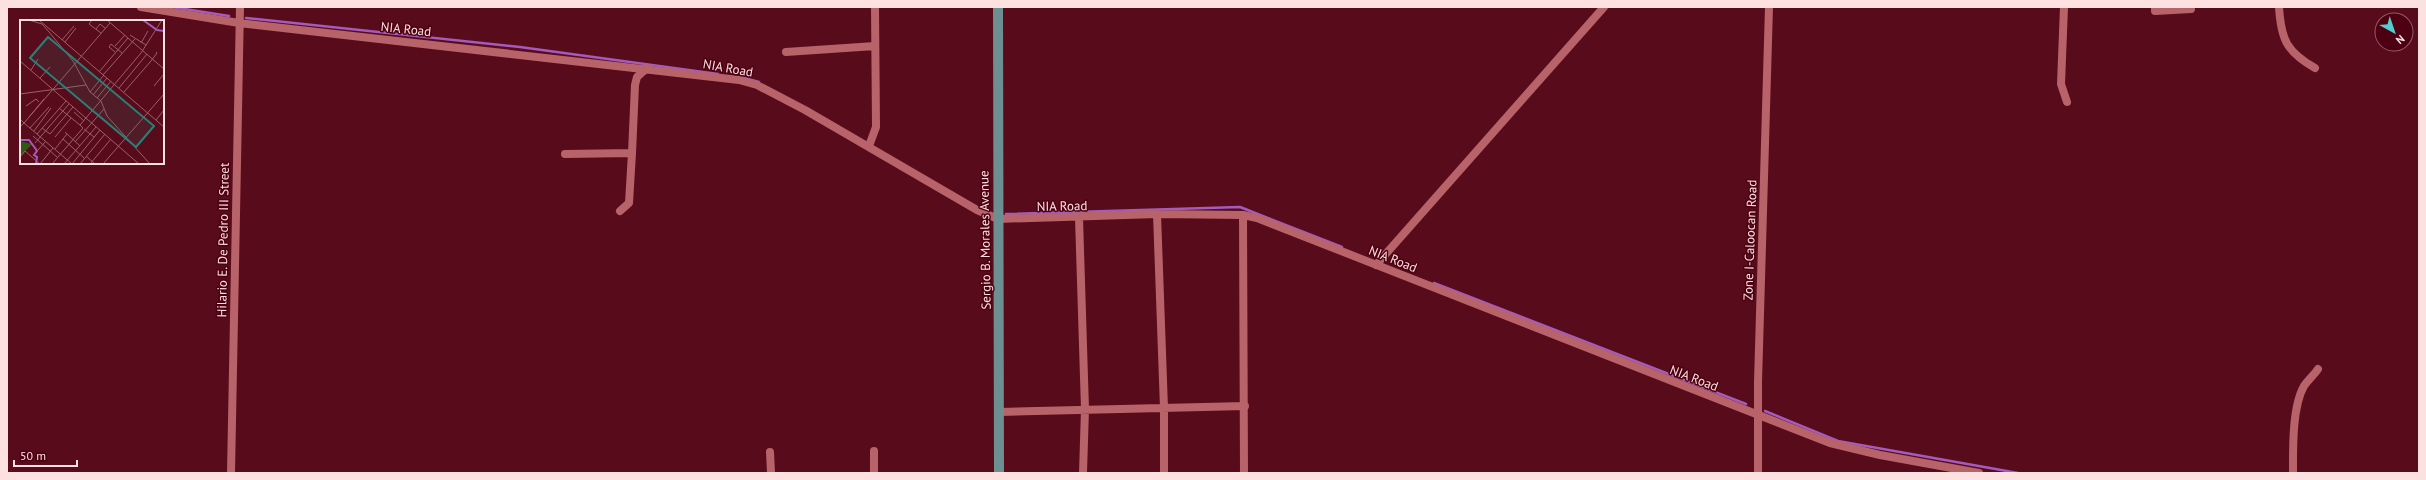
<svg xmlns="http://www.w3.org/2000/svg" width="2426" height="480" font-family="'PT Sans',sans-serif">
<rect width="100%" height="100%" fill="#580b1a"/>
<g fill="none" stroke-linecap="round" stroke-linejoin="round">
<path stroke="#a45bbe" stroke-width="2.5" d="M172,7L229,16
M246,18L520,47L718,74
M741,77L759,82
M1006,214L1240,207L1342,247
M1434,283L1746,404
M1765,411L1838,441L2018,473"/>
<path stroke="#b76369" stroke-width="8" d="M141,7L239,23L739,80L757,85L805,110L977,210L998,219L1157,214L1243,215L1257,218L1830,443L1880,455L1979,473
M2064,7L2061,84L2067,102
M2155,7V11L2191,9
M2279,7C2281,40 2287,52 2315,68
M786,52L875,46
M869,146L876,127L875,7
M565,154L632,153L635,85L637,77L647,68
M620,211L629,203L632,153
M1157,214L1164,408V473
M1243,215L1244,473
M1079,218L1085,409L1083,473
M1376,265L1604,7
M1000,412L1245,406
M874,451V473
M770,452L771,473
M231,473L240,7
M1758,473V382L1769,7
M2293,473C2293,449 2292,407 2304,386C2308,380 2314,375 2318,369"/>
<path stroke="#6d8f92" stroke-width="10" d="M998,7L999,473"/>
</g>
<g text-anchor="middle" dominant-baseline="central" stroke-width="3" stroke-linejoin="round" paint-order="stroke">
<g font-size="13" fill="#fde0e0" stroke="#4c0011">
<text transform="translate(406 29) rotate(6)">NIA Road</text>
<text transform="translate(728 68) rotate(10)">NIA Road</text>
<text transform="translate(1062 206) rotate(-1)">NIA Road</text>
<text transform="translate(223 240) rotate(-89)">Hilario E. De Pedro III Street</text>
<text transform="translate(985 240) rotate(-91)">Sergio B. Morales Avenue</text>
<text transform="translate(1750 240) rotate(-88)">Zone I-Caloocan Road</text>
<text transform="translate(1393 259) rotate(22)">NIA Road</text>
<text transform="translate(1694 378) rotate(21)">NIA Road</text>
</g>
</g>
<g transform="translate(20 20)">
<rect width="144" height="144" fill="#580b1a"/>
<path d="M0,121L12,124L0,137Z" fill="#2f5819"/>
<path fill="none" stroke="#a45bbe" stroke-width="2" d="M123,0L137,10L144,11M0,120H9L15,128L17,131L14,135L17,137L16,144"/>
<path fill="none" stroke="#9a6069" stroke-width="1" d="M9,0L22,4L29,12L53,41L70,72L81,81L87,96L130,144M19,0L144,107M72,0L69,4L81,13M87,0L144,49M76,9L80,4L85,8M110,15L126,25M42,20L54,6M45,22L56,8M121,23L128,11M95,26L105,15M95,32L89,27L91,24L102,33M0,41L119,144M11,50L18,39M79,52L108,18M83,55L115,19M20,58L30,47M134,66L144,54M99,68L127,34M70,72L84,55M104,72L131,41L137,33L136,32M0,74L66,65M73,75L87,58M77,78L91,61M6,86L16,79L19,82M39,88L60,105M54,92L64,101M9,97L24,79M0,99L4,103L90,3M136,100L144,90M0,107L4,103L52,144M10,108L29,87M22,108L30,114L53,87M64,109L74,117M14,111L31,88M45,112L60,126M17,114L46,81M13,116L37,137M35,117L51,98M43,119L64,138M55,122L84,89M15,123L49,84M35,129L47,114M18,130L26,121M66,136L75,144M0,137L5,131L20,144M20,144L33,128M32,144L63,108L60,105L121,33L142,0M44,144L76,107M52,144L80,110M60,144L85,114M70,144L91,119M83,144L144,74"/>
<path fill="#278179" fill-opacity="0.15" stroke="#278179" stroke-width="2" d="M28,17L134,106L116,127L10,38Z"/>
<rect width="144" height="144" fill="none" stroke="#fde0e0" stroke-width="2"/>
</g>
<rect width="2426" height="480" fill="none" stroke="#fde0e0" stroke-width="16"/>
<g transform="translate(2394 32) rotate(140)"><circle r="19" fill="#4c0011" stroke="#935a64"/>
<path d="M0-3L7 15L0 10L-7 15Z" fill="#52cdcf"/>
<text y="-6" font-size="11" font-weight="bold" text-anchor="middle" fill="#fde0e0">N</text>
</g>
<path d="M14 460v6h63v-6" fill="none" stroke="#fde0e0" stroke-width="2"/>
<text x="20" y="460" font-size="12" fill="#fde0e0" stroke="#4c0011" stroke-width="3" paint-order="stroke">50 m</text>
</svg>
